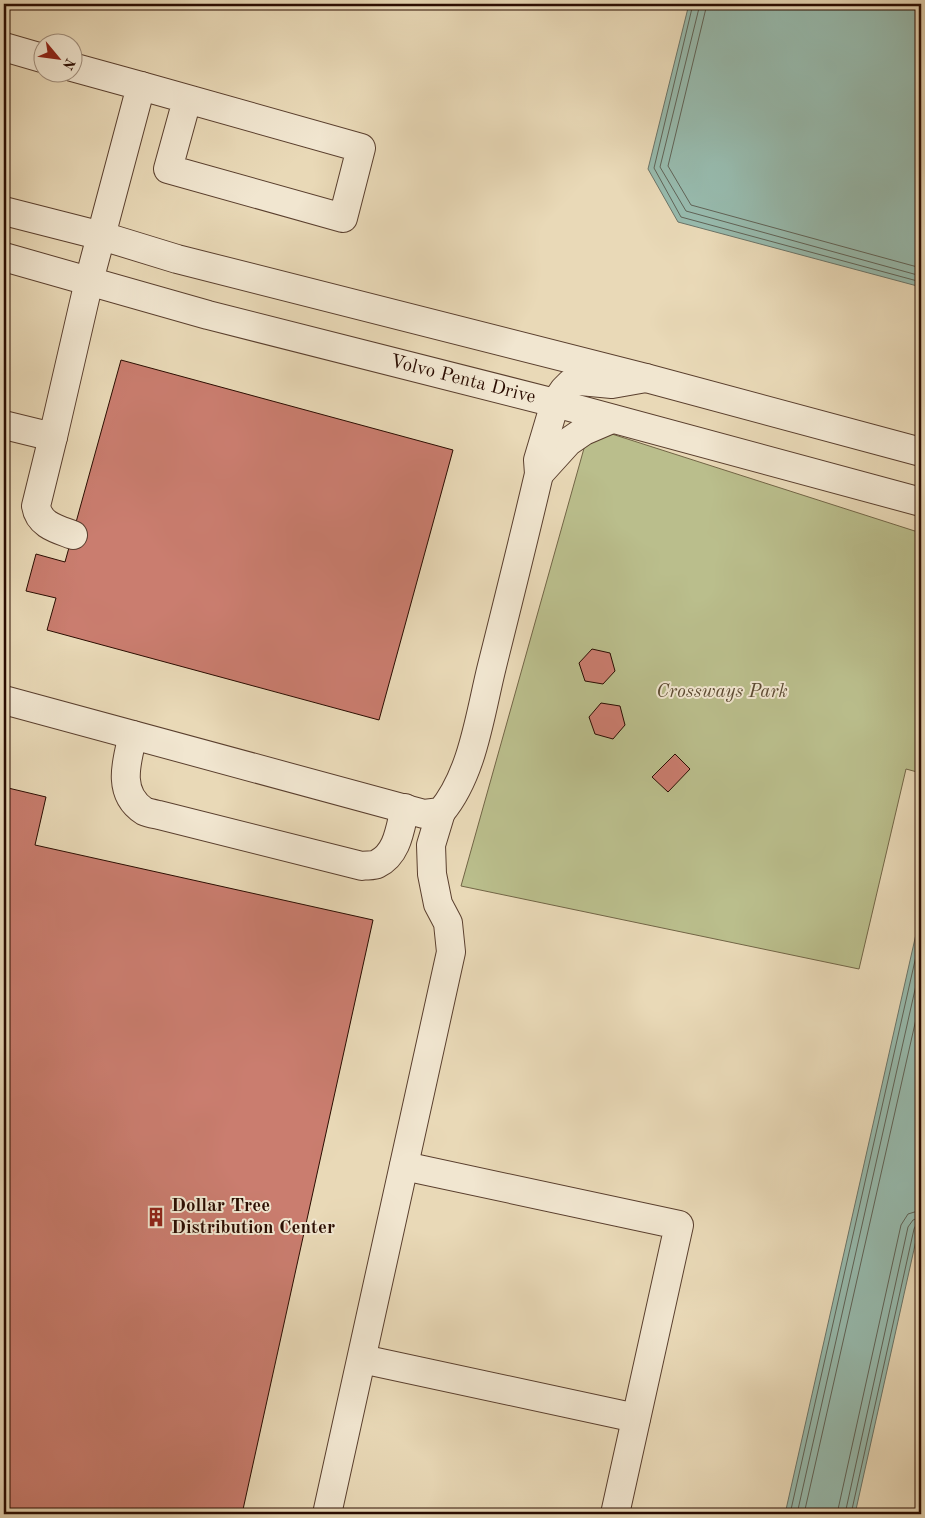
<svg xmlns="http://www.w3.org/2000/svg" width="925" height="1518" font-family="'Old Standard TT',serif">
<rect width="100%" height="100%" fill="#e9d9b7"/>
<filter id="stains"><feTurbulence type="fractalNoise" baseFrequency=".004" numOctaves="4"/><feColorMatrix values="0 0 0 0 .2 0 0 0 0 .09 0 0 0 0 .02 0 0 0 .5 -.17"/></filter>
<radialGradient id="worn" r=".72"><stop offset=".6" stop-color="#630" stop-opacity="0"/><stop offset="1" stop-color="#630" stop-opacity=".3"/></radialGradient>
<path fill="#babe8c" stroke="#726546" d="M590,427L921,533V773L906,769L859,969L461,886Z"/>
<path fill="#97baad" stroke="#6b7468" d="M689,4H921V287L678,222L648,169Z
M921,912V1218L855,1514H785Z"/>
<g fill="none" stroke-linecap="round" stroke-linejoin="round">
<path stroke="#606357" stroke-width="1" d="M693,4L654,168L681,217L921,282
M700,4L660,167L686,211L921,276
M707,4L668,166L691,205L921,268
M790,1514L921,934
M797,1514L921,963
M804,1514L921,997
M837,1514L901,1225L908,1214L921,1210
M845,1514L908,1227L913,1220L921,1217
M851,1514L914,1229L916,1225L921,1224"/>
</g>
<path fill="#ca7d6f" stroke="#2a0c01" d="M121,360L453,450L379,720L47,630L56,598L26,591L36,554L65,562Z
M592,649L610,653L615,671L603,684L585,681L579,663Z
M601,703L620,706L625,725L613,739L595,734L589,717Z
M675,754L690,769L668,792L652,777Z
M4,787L46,797L35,845L373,920L242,1514H4Z"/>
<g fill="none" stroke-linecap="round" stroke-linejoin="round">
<defs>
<g id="minor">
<path d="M4,47L42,58"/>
<path d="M141,86L361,148L343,218L168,169L187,100"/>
<path d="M4,211L102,236L177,259L646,378L921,452"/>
<path id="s1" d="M4,257L208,315L555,403L921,502"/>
<path d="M4,425L53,437L89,281L141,86L72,67"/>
<path d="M53,437L36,506C39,525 57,529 73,535"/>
<path d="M539,474L568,442L584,431L612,419"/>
<path d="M4,700L424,814L441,812C473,774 480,714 492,666C508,602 524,538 539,474L538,460L555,403L564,390L571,383L580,381L612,384L646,378"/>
<path d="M133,735C127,760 116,793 144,811C148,813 154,814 159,815L362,866C366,865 373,866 377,864C398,854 400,828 405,808"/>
<path d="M404,1166L679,1225L615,1514"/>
<path d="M362,1359L636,1418"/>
<path d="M327,1514L451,952L448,923L438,904L432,874L431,845L441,812"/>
</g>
</defs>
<use href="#minor" stroke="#5a3f2e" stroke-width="30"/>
<use href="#minor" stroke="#f1e6d0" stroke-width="28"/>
</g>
<defs>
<symbol id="building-bare" viewBox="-9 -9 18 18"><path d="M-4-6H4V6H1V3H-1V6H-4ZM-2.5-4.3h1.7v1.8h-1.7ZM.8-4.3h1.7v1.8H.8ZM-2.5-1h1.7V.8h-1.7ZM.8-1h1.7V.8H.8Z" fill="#8f2418" stroke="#f1e6d0" stroke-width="2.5" paint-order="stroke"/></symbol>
</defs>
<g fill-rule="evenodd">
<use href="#building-bare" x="142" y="1203" width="28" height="28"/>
</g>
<g text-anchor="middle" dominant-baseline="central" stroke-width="4" stroke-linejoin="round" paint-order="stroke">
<g font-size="19" fill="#2a0c01" stroke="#f1e6d0">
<text stroke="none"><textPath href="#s1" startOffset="475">Volvo Penta Drive</textPath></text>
</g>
<g font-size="19" font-style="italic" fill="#5c4a32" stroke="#f1e6d0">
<text x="722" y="692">Crossways Park</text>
</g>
<g font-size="19" font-weight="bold" fill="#2a0c01" stroke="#f1e6d0" text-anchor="start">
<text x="171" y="1206">Dollar Tree<tspan x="171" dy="22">Distribution Center</tspan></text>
</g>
</g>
<rect width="925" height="1518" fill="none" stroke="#e9d9b7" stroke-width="20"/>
<rect x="5" y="5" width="915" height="1508" fill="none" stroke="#2a0c01" stroke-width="2.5"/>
<rect x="10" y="10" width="905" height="1498" fill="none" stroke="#2a0c01"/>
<g transform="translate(58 58) rotate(119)"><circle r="24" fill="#f1e6d0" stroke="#a18f7d"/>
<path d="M0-4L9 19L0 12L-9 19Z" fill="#8f2418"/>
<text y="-8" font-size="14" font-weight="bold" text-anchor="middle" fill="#2a0c01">N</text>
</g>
<rect width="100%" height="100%" filter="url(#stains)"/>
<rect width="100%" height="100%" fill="url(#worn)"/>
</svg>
